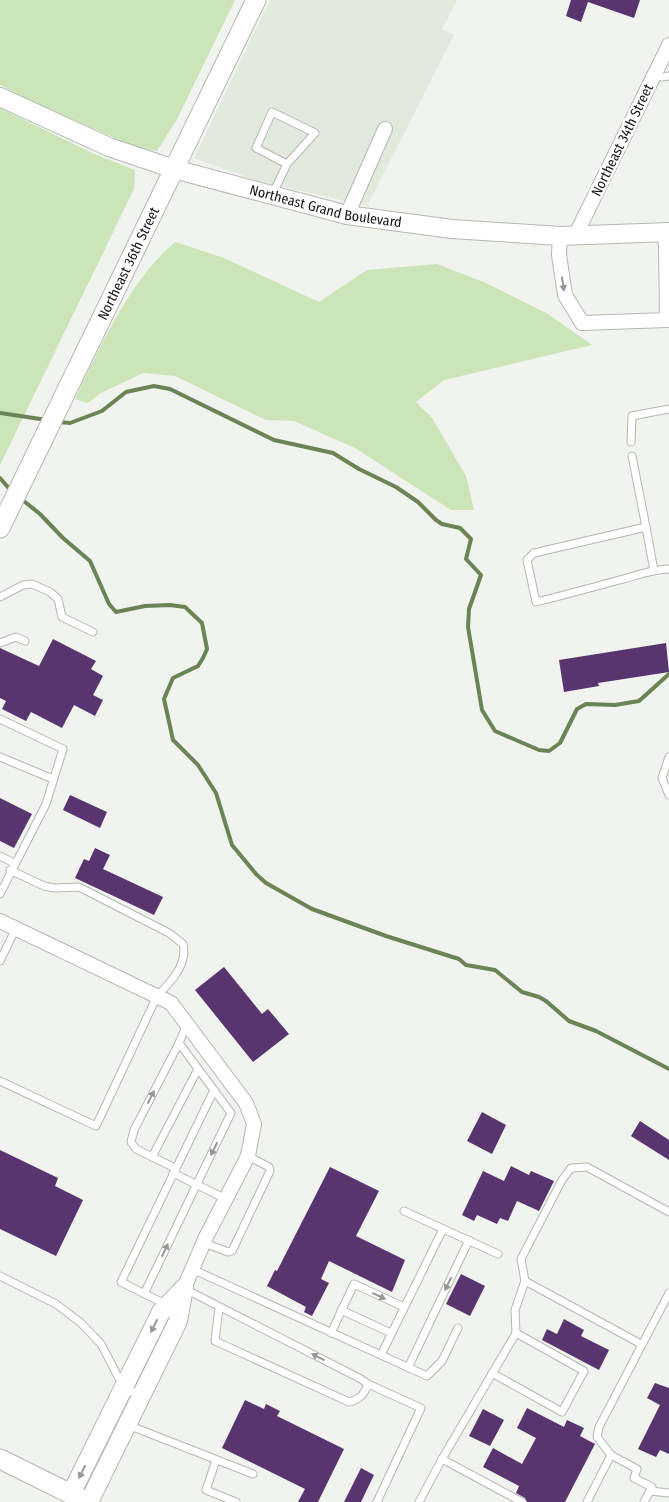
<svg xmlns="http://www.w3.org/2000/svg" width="669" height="1502" viewBox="0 0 669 1502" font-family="'Fira Sans Condensed',sans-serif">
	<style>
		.built { fill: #e2e9dd }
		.green { fill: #cbe4b8 }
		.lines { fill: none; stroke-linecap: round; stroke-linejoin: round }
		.stream { stroke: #6a8455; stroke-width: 4 }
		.building { fill: #58356e }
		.service-casing { stroke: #b4b7b2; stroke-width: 9 }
		.minor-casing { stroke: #b4b7b2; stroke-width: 16 }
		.tertiary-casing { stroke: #b4b7b2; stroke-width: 20 }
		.secondary-casing { stroke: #b4b7b2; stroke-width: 21 }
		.service { stroke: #fff; stroke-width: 7 }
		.minor { stroke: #fff; stroke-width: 14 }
		.tertiary { stroke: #fff; stroke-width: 18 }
		.secondary { stroke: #fff; stroke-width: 19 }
		.oneway { fill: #969796 }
		.labels { text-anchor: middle; stroke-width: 5; stroke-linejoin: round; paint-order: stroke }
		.street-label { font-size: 14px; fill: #161715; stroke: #fff }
	</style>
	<rect width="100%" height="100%" fill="#f0f3ee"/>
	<path class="built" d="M270 0H457L442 29 454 35 367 206 258 181 194 158Z"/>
	<g class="green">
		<path d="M0 0H235L177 119 157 151 138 148 30 101 0 85Z"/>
		<path d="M0 108 92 153 135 170 134 189 0 465Z"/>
		<path d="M175 242 224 258 319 302 367 270 437 264 486 283 548 314 592 345 444 380 416 402 432 418 466 476 474 510H451L355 448 294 421 266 420 175 376 143 373 99 394 88 403 75 399C100 347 130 280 175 242Z"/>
	</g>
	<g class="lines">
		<g class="stream">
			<path d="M0 413 47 420"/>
			<path d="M59 422 70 423 102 411 126 392 154 386 170 389 274 440 333 453 359 469 396 487 418 502 436 520 442 524 460 528 471 539 466 559 481 575 469 609 468 627 482 710 495 731 539 750 549 751 560 743 577 709 586 704 615 705 639 701 669 674"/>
			<path d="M0 478 12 492"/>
			<path d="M20 498 40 514 63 538 90 561 109 604 116 612 145 606 170 605 185 607 202 623 207 649 203 658 198 666 173 678 164 699 173 740 198 765 216 793 232 845 256 874 266 883 312 909 386 936 459 959 466 965 495 970 522 992 539 997 546 1001 569 1021 596 1031 669 1069"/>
		</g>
	</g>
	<g class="building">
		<path d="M571 0H640L634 18 588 2 581 22 566 16Z"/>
		<path d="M53 639 96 661 91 669 103 676 93 695 103 700 95 716 74 705 62 728 31 712 26 721 2 709 6 701 0 698V648L39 666Z"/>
		<path d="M666 643 669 672 598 683 599 686 564 692 559 660Z"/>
		<path d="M70 795 107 812 100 828 63 810Z"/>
		<path d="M0 798 32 814 14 848 0 841Z"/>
		<path d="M95 848 110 855 103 869 163 897 154 915 75 878 84 859 89 861Z"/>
		<path d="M224 967 262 1014 268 1009 289 1034 253 1062 195 990Z"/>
		<path d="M482 1112 506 1125 492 1154 467 1141Z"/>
		<path d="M640 1121 669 1140V1160L631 1136Z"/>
		<path d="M0 1150 58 1178 55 1186 83 1200 56 1256 0 1229Z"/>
		<path d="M511 1166 529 1175 531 1171 554 1181 539 1211 517 1201 508 1221 500 1218 497 1224 477 1215 474 1221 462 1215 483 1171 504 1181Z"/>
		<path d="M330 1167 379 1191 356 1236 405 1260 392 1292 329 1261 321 1279 329 1283 312 1316 304 1312 306 1307 267 1286 275 1270 277 1271Z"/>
		<path d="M461 1274 485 1286 470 1316 446 1304Z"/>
		<path d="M564 1319 584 1330 581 1336 609 1350 599 1370 542 1340 547 1329 557 1334Z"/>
		<path d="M655 1383 669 1388V1454L660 1450 656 1457 638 1449 660 1405 647 1398Z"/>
		<path d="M245 1400 264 1409 266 1404 280 1411 277 1416 344 1449 318 1502H298L305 1489 222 1448Z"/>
		<path d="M527 1408 564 1427 567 1420 584 1428 580 1436 595 1444 565 1502H527L525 1498 516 1493 519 1486 483 1467 493 1448 522 1464 536 1438 517 1428Z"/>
		<path d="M483 1409 504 1420 490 1446 469 1436Z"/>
		<path d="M361 1468 374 1475 361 1502H344Z"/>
	</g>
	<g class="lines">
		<g class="service-casing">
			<g id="service">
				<path d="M655 74 662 77 669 76"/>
				<path d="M272 195 287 164 315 133 272 112 256 148 287 164"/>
				<path d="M631 442 632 416 669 409"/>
				<path d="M632 456 646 527"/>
				<path d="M654 571 646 527 534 553 527 560 536 602C565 595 594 587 623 579 638 575 654 569 669 569"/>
				<path d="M0 597 23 585 32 584 50 592 58 599 62 617 93 632"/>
				<path d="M0 643 16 637 25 641"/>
				<path d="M0 719 63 749 46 804 0 894"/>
				<path d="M0 757 53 779"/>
				<path d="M669 757 662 778 669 795"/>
				<path d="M0 856 14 863"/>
				<path d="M0 961 16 928"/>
				<path d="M0 1081 96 1126 157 996C171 982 188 964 183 944L169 933 79 887 55 888 44 886 10 870"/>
				<path d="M152 1157 198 1069"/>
				<path d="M175 1168 136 1149 131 1142 134 1130 179 1043"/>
				<path d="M173 1173 226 1199"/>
				<path d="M404 1211 498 1254"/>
				<path d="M204 1243 228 1252 232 1251 270 1171 269 1167 248 1156"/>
				<path d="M192 1269 427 1376 442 1361 458 1328"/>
				<path d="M0 1276 56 1304 81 1323 101 1344 124 1388 141 1396"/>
				<path d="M525 1281 641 1344"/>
				<path d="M185 1289 361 1379 368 1384C364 1395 360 1399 349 1402L215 1341 219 1307"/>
				<path d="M144 1294 231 1113 179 1043 187 1024"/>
				<path d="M167 1305 121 1282 214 1090"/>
				<path d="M341 1310 391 1333"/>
				<path d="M331 1333 354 1284 404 1307"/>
				<path d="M516 1333 515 1310 525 1281 521 1259 562 1180 571 1168 587 1167 669 1212"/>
				<path d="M381 1355 443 1229"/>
				<path d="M408 1368 469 1240"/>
				<path d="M368 1384 421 1408 377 1502"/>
				<path d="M128 1425 253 1474"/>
				<path d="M611 1455 597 1437 599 1427 669 1293"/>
				<path d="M442 1459 516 1333 584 1371 562 1412 492 1373"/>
				<path d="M216 1460 206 1490 236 1502"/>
				<path d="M650 1491 669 1493"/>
				<path d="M419 1502 442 1459 522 1502"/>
				<path d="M587 1502 611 1455 637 1469 634 1478 652 1487 644 1502"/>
			</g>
		</g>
		<g class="minor-casing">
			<g id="minor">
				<path d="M347 215 385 129"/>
				<path d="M560 236 559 255 565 295 582 323 667 320 666 246 664 233"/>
				<path d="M575 236 669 45"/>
				<path d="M0 921 171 1003 246 1103 254 1124 248 1156 206 1237 184 1288"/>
			</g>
		</g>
		<g class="tertiary-casing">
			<g id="tertiary">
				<path id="s1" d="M0 97 109 147 174 169 347 215 452 229 560 236 669 232"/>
				<path d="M71 1494 161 1312 184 1288"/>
				<path d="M89 1502 178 1321 184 1288"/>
			</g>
		</g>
		<g class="secondary-casing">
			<g id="secondary">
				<path id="s2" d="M0 528 256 0"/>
				<path d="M0 1459 87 1502"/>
			</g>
		</g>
		<use href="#service" class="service"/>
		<use href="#minor" class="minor"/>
		<use href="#tertiary" class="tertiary"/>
		<use href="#secondary" class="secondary"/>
	</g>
	<defs><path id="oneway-solid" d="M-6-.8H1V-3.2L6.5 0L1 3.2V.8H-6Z" transform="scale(1.25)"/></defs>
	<g class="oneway">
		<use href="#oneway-solid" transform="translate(563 284) rotate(82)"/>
		<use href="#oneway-solid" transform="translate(151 1097) rotate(-63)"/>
		<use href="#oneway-solid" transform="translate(214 1149) rotate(116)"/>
		<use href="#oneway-solid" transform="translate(165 1250) rotate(-65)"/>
		<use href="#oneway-solid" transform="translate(448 1284) rotate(116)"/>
		<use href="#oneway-solid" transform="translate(379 1296) rotate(25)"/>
		<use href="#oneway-solid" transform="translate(154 1326) rotate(116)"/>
		<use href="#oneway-solid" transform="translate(318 1357) rotate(-153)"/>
		<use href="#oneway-solid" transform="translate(82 1472) rotate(116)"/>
	</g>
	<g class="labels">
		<g class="street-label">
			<text transform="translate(622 140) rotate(-64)" y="5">Northeast 34th Street</text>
			<text dy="5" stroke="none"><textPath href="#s1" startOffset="345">Northeast Grand Boulevard</textPath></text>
			<text dy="5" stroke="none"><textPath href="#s2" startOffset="294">Northeast 36th Street</textPath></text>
		</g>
	</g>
</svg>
